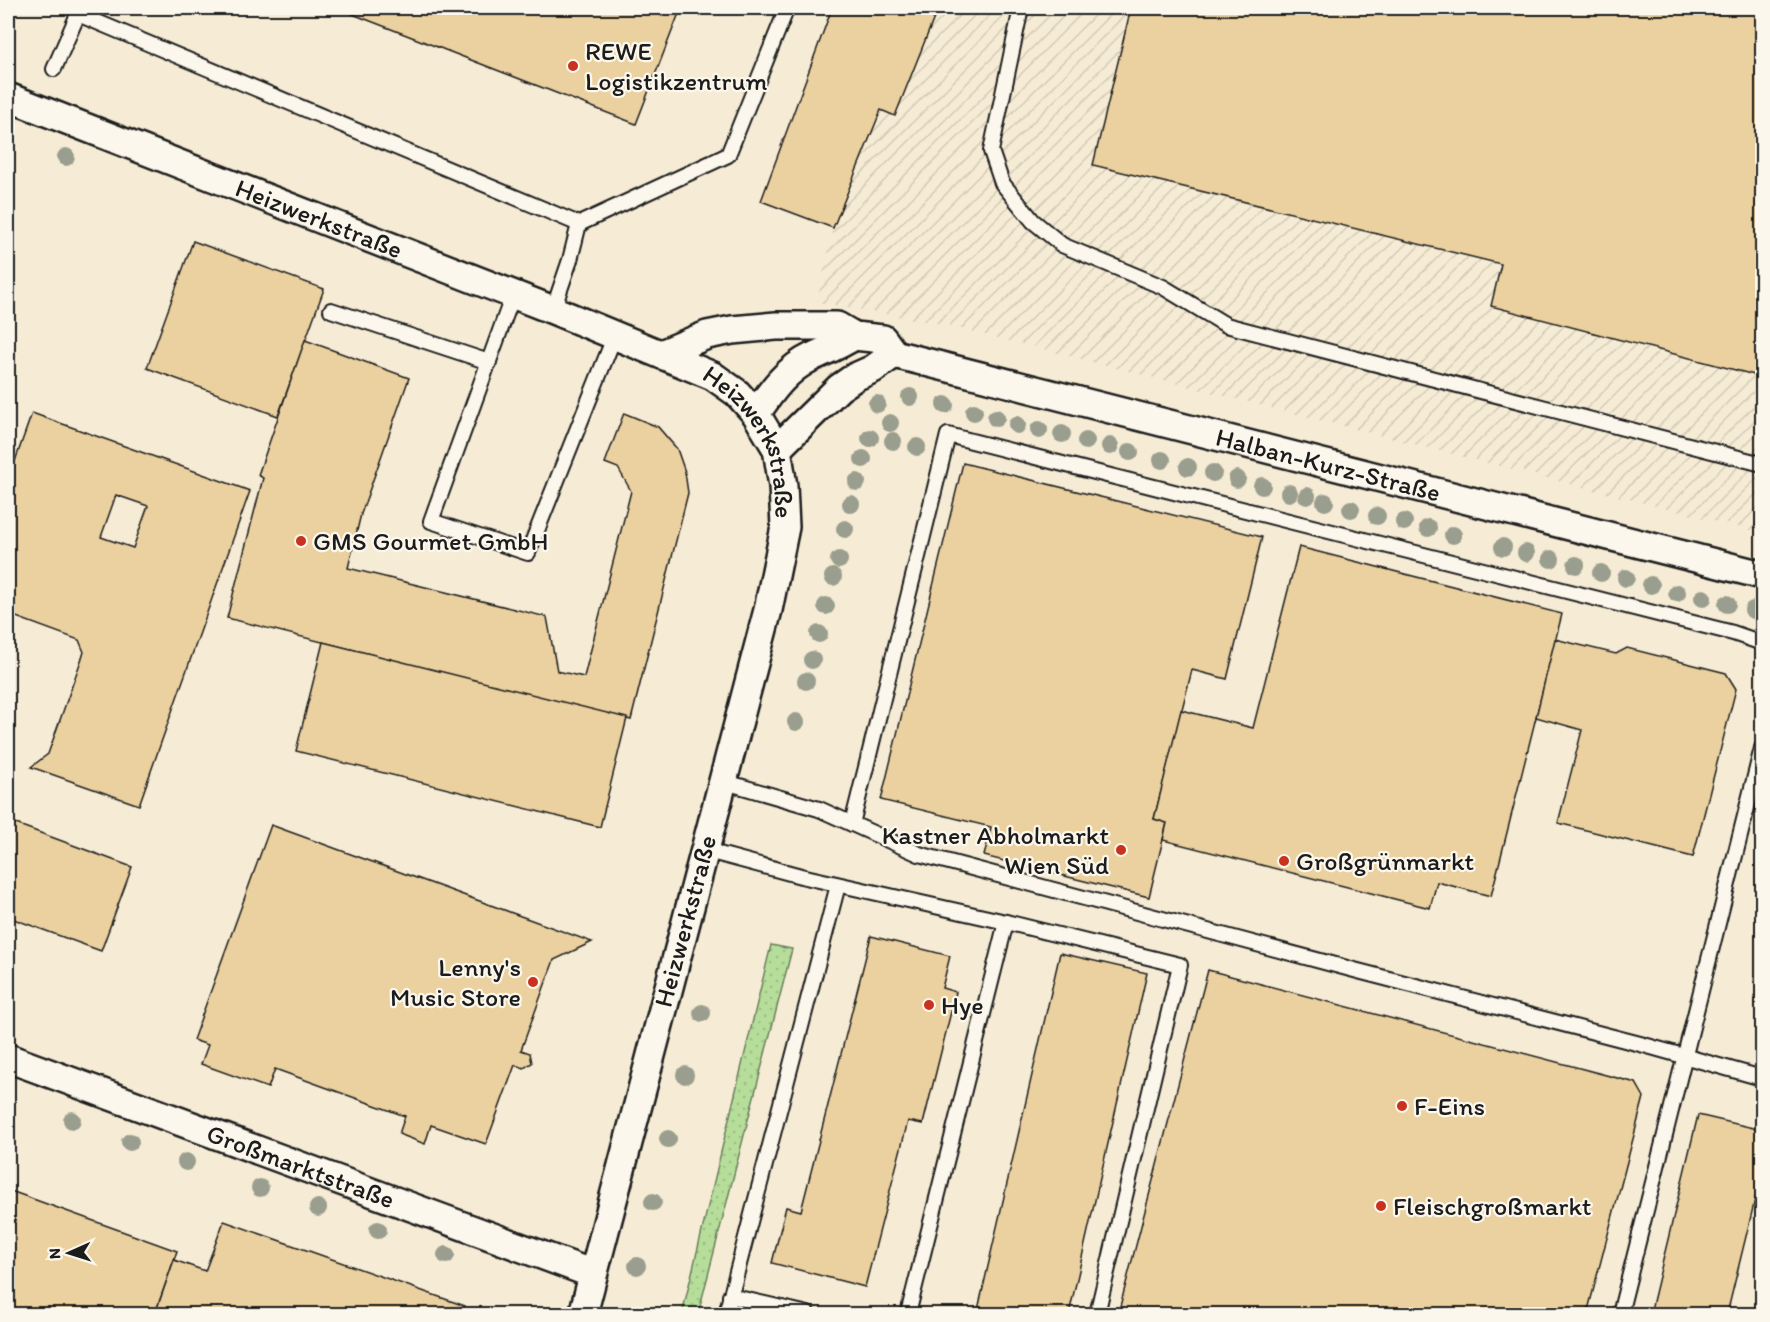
<svg xmlns="http://www.w3.org/2000/svg" width="1770" height="1322" viewBox="0 0 1770 1322" font-family="Itim,sans-serif">
	<style>
		.built { fill: #f6ecd5 }
		.industrial { fill: url(#industrial-furrows) }
		.grass { fill: url(#grass-dots); stroke: #697d5b; stroke-width: 1.5 }
		.building { fill: #ebd1a0; stroke: #1c1c1c; stroke-width: 1.5; fill-rule: evenodd }
		.lines { fill: none; stroke-linecap: round; stroke-linejoin: round }
		.service-casing { stroke: #1c1c1c; stroke-width: 18 }
		.minor-casing { stroke: #1c1c1c; stroke-width: 32 }
		.service { stroke: #fbf7ec; stroke-width: 14 }
		.minor { stroke: #fbf7ec; stroke-width: 27 }
		.tree { fill: #9a9e8e }
		.poi-dot { fill: #c8321e; stroke: #fbf7ec; stroke-width: 2 }
		.labels { text-anchor: middle; stroke-width: 4.5; stroke-linejoin: round; paint-order: stroke }
		.poi-label { font-size: 26px; fill: #1c1c1c; stroke: #fbf7ec; text-anchor: start }
		.street-label { font-size: 26px; fill: #1c1c1c; stroke: #fbf7ec }
	</style>
	<defs>
		<pattern id="industrial-furrows" width="10" height="10" patternUnits="userSpaceOnUse" patternTransform="scale(1.5)"><rect width="10" height="10" fill="#f6ecd5"/><path d="M-1 1l2-2M0 10L10 0M9 11l2-2" fill="none" stroke="#d2cab6"/></pattern>
		<pattern id="grass-dots" width="8" height="8" patternUnits="userSpaceOnUse" patternTransform="scale(1.5)"><rect width="8" height="8" fill="#b6de9a"/><path d="M2 2h.1M6 6h.1" fill="none" stroke="#9cbe84" stroke-width="1.8" stroke-linecap="round"/></pattern>
	</defs>
	<rect width="100%" height="100%" fill="#fbf7ec"/>
	<filter id="ink" filterUnits="userSpaceOnUse"><feTurbulence type="fractalNoise" baseFrequency=".0167" numOctaves="2"/><feDisplacementMap in="SourceGraphic" scale="12" xChannelSelector="R" yChannelSelector="G"/><feConvolveMatrix kernelMatrix="1 2 1 2 8 2 1 2 1" color-interpolation-filters="sRGB"/></filter>
	<g filter="url(#ink)">
		<rect class="built" x="8" y="8" width="1754" height="1306"/>
		<path class="industrial" d="M938 8H1762V533L947 325 817 302 833 228 881 110 895 116Z"/>
		<path class="grass" d="M771 945 792 949 698 1314H682Z"/>
		<g class="building">
			<path d="M337 8H681L636 124Z"/>
			<path d="M832 8H938L895 116 881 110 833 228 761 201Z"/>
			<path d="M1131 8H1762V377L1491 306 1501 264 1093 165Z"/>
			<path d="M193 241 324 289 278 416 147 368Z"/>
			<path d="M305 340 409 378 361 514 348 568 547 617 557 671 584 677 631 491 618 468 605 463 624 413 658 427 677 449 685 472 688 493 631 720 227 618 263 478 258 475Z"/>
			<path d="M32 413 250 491 139 805 31 767 48 754 84 652 79 640 8 614V481ZM116 495 148 506 133 548 101 537Z"/>
			<path d="M963 463 1262 537 1227 679 1192 670 1154 819 1167 823 1149 897 984 856 991 827 881 800Z"/>
			<path d="M1299 547 1562 614 1491 896 1437 882 1430 908 1163 840 1167 823 1154 819 1181 710 1253 728Z"/>
			<path d="M1555 639 1616 654 1627 648 1726 673 1736 689 1693 857 1558 823 1582 730 1536 717Z"/>
			<path d="M323 642 627 718 600 827 296 751Z"/>
			<path d="M8 821 132 867 101 951 8 917Z"/>
			<path d="M271 825 592 942 554 960 521 1050 530 1053 532 1063 524 1068 515 1065 486 1144 431 1125 425 1144 399 1134 405 1116 275 1069 268 1088 201 1064 208 1045 193 1040Z"/>
			<path d="M871 936 950 956 942 988 956 992 923 1124 908 1121 865 1287 772 1263 786 1207 801 1211Z"/>
			<path d="M1060 953 1147 973 1069 1314H977Z"/>
			<path d="M1208 970 1636 1083 1644 1097 1587 1314H1118Z"/>
			<path d="M1698 1115 1762 1130V1171L1727 1314H1650Z"/>
			<path d="M8 1190 177 1251 155 1314H8Z"/>
			<path d="M224 1221 465 1306 462 1314H155L174 1260 205 1271Z"/>
		</g>
		<g class="lines">
			<g class="service-casing">
				<g id="service">
					<path d="M1021 8 991 151 1002 183 1033 221 1062 245 1163 287 1226 325 1762 464"/>
					<path d="M54 69 78 14 579 224 728 155 787 8"/>
					<path d="M513 295 431 521 528 553 615 335"/>
					<path d="M331 310 489 362"/>
					<path d="M553 310 570 260 579 224"/>
					<path d="M722 781 819 809 919 854 1358 971 1644 1045 1762 1078"/>
					<path d="M852 824 948 435 1733 633 1762 643"/>
					<path d="M704 850 801 876 1006 922 1180 965 1097 1314"/>
					<path d="M730 1296 808 1314"/>
					<path d="M726 1314 838 885"/>
					<path d="M908 1314 1006 922"/>
					<path d="M1620 1314 1762 748"/>
				</g>
			</g>
			<g class="minor-casing">
				<g id="minor">
					<path id="s1" d="M8 97 553 310 713 376 737 393 756 414 777 449 783 486 785 527 768 610 583 1314"/>
					<path id="s2" d="M661 354 707 335 732 330 776 326H837L854 336 883 339 894 354 1762 575"/>
					<path d="M756 414C771 391 787 369 812 357 827 350 840 345 854 336"/>
					<path d="M777 449 839 388 855 377 873 369 894 354"/>
					<path id="s3" d="M8 1058 593 1274"/>
				</g>
			</g>
			<use href="#service" class="service"/>
			<use href="#minor" class="minor"/>
		</g>
		<g class="tree">
			<circle cx="66" cy="157" r="9"/>
			<circle cx="910" cy="397" r="9"/>
			<circle cx="877" cy="404" r="9"/>
			<circle cx="945" cy="405" r="9"/>
			<circle cx="974" cy="412" r="9"/>
			<circle cx="996" cy="418" r="9"/>
			<circle cx="890" cy="423" r="9"/>
			<circle cx="1017" cy="425" r="9"/>
			<circle cx="1039" cy="430" r="9"/>
			<circle cx="1062" cy="434" r="9"/>
			<circle cx="870" cy="438" r="9"/>
			<circle cx="893" cy="441" r="9"/>
			<circle cx="1086" cy="441" r="9"/>
			<circle cx="1110" cy="446" r="9"/>
			<circle cx="917" cy="447" r="9"/>
			<circle cx="1130" cy="452" r="9"/>
			<circle cx="863" cy="459" r="9"/>
			<circle cx="1162" cy="460" r="9"/>
			<circle cx="1188" cy="467" r="9"/>
			<circle cx="1213" cy="473" r="9"/>
			<circle cx="1237" cy="479" r="9"/>
			<circle cx="857" cy="482" r="9"/>
			<circle cx="1262" cy="486" r="9"/>
			<circle cx="1289" cy="493" r="9"/>
			<circle cx="1307" cy="496" r="9"/>
			<circle cx="1325" cy="502" r="9"/>
			<circle cx="851" cy="504" r="9"/>
			<circle cx="1351" cy="509" r="9"/>
			<circle cx="1377" cy="516" r="9"/>
			<circle cx="1404" cy="522" r="9"/>
			<circle cx="1428" cy="528" r="9"/>
			<circle cx="845" cy="529" r="9"/>
			<circle cx="1453" cy="535" r="9"/>
			<circle cx="1503" cy="547" r="9"/>
			<circle cx="1526" cy="553" r="9"/>
			<circle cx="1551" cy="559" r="9"/>
			<circle cx="839" cy="560" r="9"/>
			<circle cx="1576" cy="565" r="9"/>
			<circle cx="1601" cy="573" r="9"/>
			<circle cx="833" cy="577" r="9"/>
			<circle cx="1626" cy="578" r="9"/>
			<circle cx="1651" cy="585" r="9"/>
			<circle cx="1677" cy="593" r="9"/>
			<circle cx="1703" cy="598" r="9"/>
			<circle cx="1727" cy="604" r="9"/>
			<circle cx="826" cy="606" r="9"/>
			<circle cx="1753" cy="610" r="9"/>
			<circle cx="819" cy="634" r="9"/>
			<circle cx="812" cy="660" r="9"/>
			<circle cx="806" cy="681" r="9"/>
			<circle cx="796" cy="722" r="9"/>
			<circle cx="702" cy="1013" r="9"/>
			<circle cx="685" cy="1075" r="9"/>
			<circle cx="72" cy="1120" r="9"/>
			<circle cx="668" cy="1139" r="9"/>
			<circle cx="130" cy="1142" r="9"/>
			<circle cx="186" cy="1162" r="9"/>
			<circle cx="260" cy="1188" r="9"/>
			<circle cx="653" cy="1202" r="9"/>
			<circle cx="318" cy="1208" r="9"/>
			<circle cx="378" cy="1230" r="9"/>
			<circle cx="446" cy="1255" r="9"/>
			<circle cx="637" cy="1266" r="9"/>
		</g>
	</g>
	<g class="poi-dot">
		<circle cx="573" cy="66" r="6"/>
		<circle cx="301" cy="541" r="6"/>
		<circle cx="1121" cy="850" r="6"/>
		<circle cx="1284" cy="861" r="6"/>
		<circle cx="533" cy="982" r="6"/>
		<circle cx="929" cy="1005" r="6"/>
		<circle cx="1402" cy="1106" r="6"/>
		<circle cx="1381" cy="1206" r="6"/>
	</g>
	<g class="labels">
		<g class="poi-label">
			<text x="585" y="60">REWE<tspan x="585" dy="30">Logistikzentrum</tspan></text>
			<text x="313" y="550">GMS Gourmet GmbH</text>
			<text x="1109" y="844" text-anchor="end">Kastner Abholmarkt<tspan x="1109" dy="30">Wien Süd</tspan></text>
			<text x="1296" y="870">Großgrünmarkt</text>
			<text x="521" y="976" text-anchor="end">Lenny's<tspan x="521" dy="30">Music Store</tspan></text>
			<text x="941" y="1014">Hye</text>
			<text x="1414" y="1115">F-Eins</text>
			<text x="1393" y="1215">Fleischgroßmarkt</text>
		</g>
		<g class="street-label">
			<text dy="9" stroke="none"><textPath href="#s1" startOffset="334">Heizwerkstraße</textPath></text>
			<text dy="9" stroke="none"><textPath href="#s1" startOffset="838">Heizwerkstraße</textPath></text>
			<text dy="9" stroke="none"><textPath href="#s2" startOffset="696">Halban-Kurz-Straße</textPath></text>
			<text transform="translate(685 921) rotate(-75)" y="9">Heizwerkstraße</text>
			<text dy="9" stroke="none"><textPath href="#s3" startOffset="312">Großmarktstraße</textPath></text>
		</g>
	</g>
	<rect width="1770" height="1322" fill="none" stroke="#fbf7ec" stroke-width="30"/>
	<rect x="15" y="15" width="1740" height="1292" fill="none" stroke="#1c1c1c" stroke-width="2" filter="url(#ink)"/>
	<g transform="translate(69 1253) rotate(267)" stroke="#fbf7ec" stroke-width="4.5" paint-order="stroke">
	<path d="M0-4.5L10 22L0 15L-10 22Z" fill="#1c1c1c"/>
	<text y="-9" font-size="16" font-weight="bold" text-anchor="middle" fill="#1c1c1c">N</text>
	</g>
</svg>
